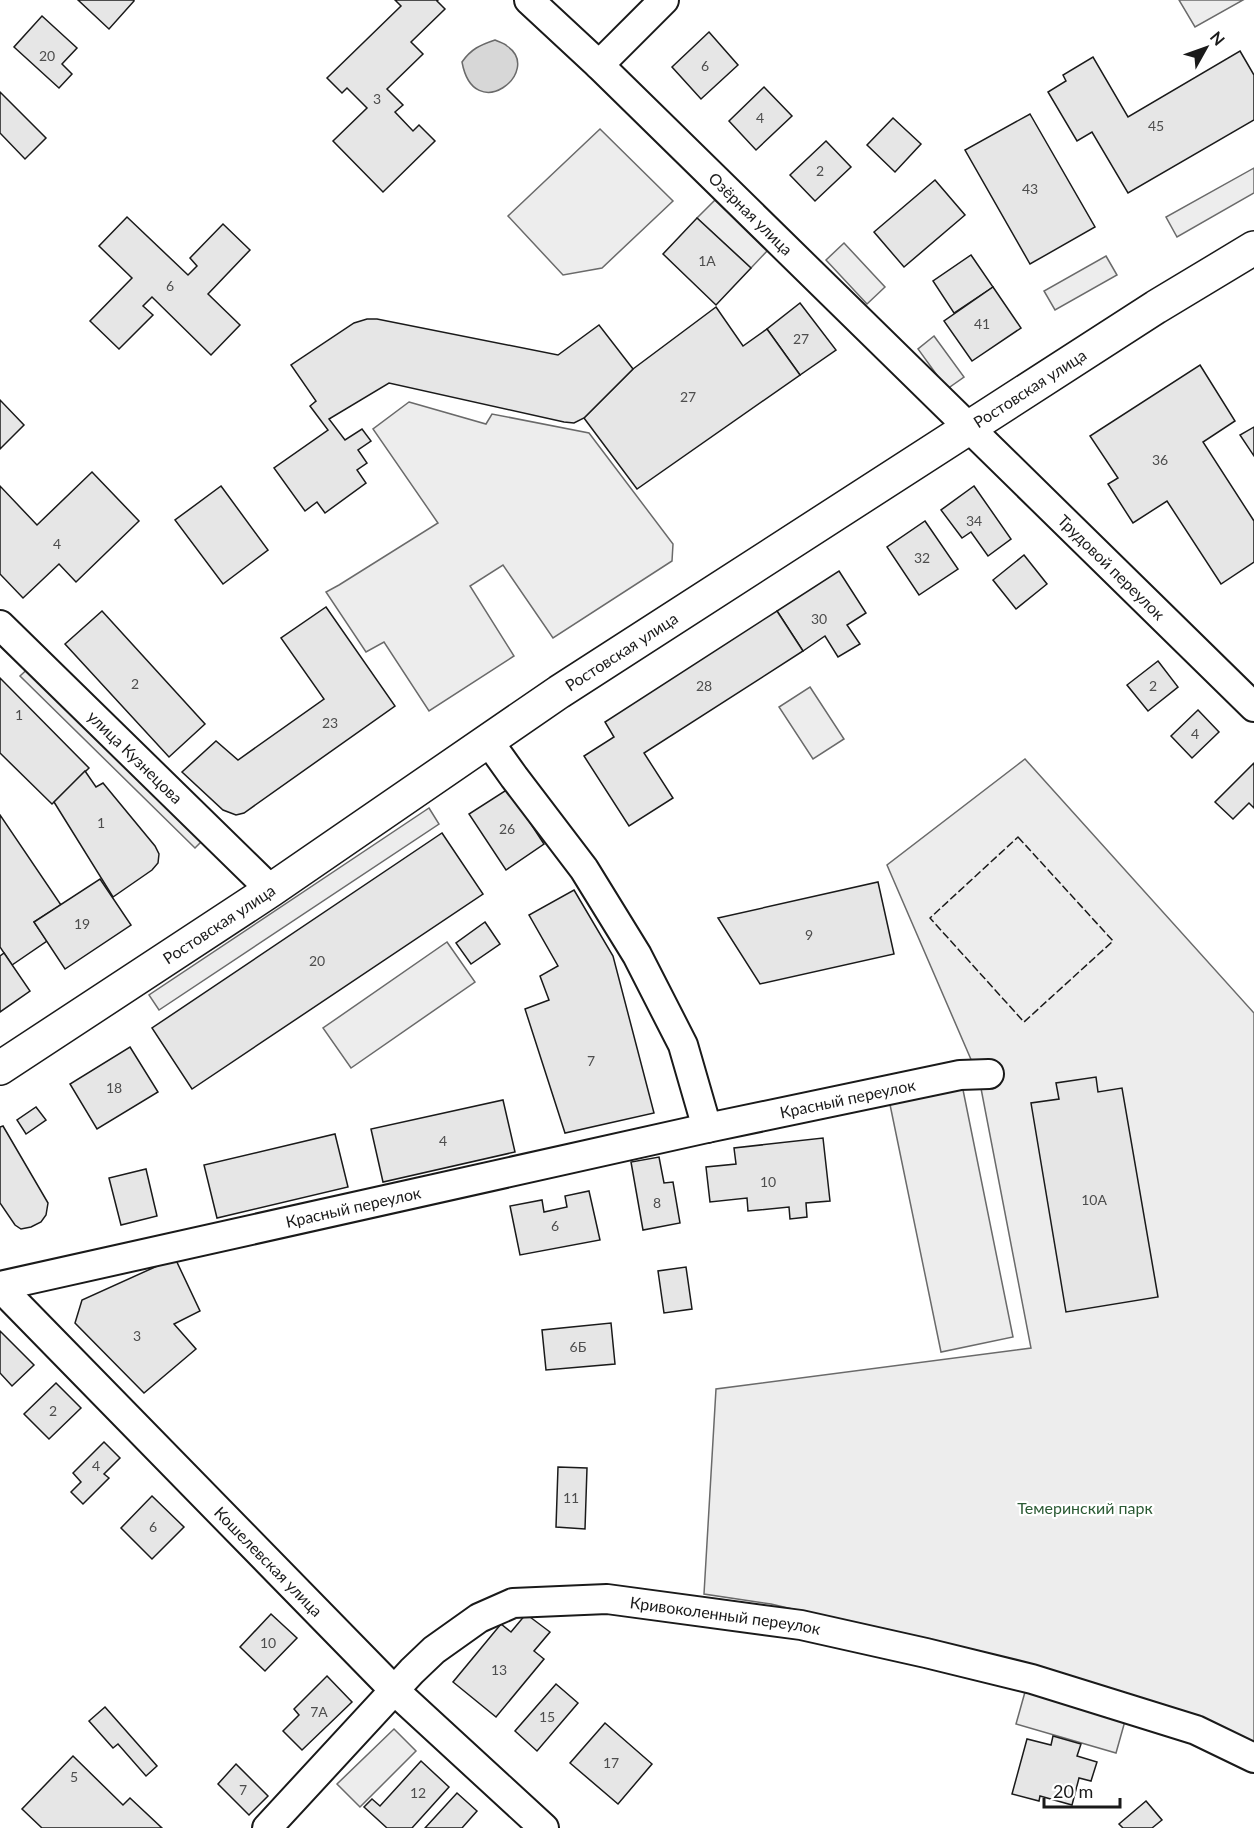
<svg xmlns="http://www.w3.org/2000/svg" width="1254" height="1828" viewBox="0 0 1254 1828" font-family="Lato,sans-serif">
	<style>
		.built { fill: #ededed; stroke: #6a6a6a; stroke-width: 1.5 }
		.water { fill: #d7d7d7; stroke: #6a6a6a; stroke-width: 1.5 }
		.building { fill: #e6e6e6; stroke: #1a1a1a; stroke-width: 1.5 }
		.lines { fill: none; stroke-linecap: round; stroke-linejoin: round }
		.minor-casing { stroke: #1a1a1a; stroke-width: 32 }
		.major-casing { stroke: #1a1a1a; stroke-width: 36 }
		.minor { stroke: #fff; stroke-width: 28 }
		.major { stroke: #fff; stroke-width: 33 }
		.fence { stroke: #1a1a1a; stroke-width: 1.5; stroke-dasharray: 8 3; stroke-linecap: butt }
		.labels { text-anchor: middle; stroke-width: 4.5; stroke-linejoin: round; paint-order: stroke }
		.number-label { font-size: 14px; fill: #4d4d4d }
		.street-label { font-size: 16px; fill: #1a1a1a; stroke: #fff }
		.park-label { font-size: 16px; fill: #2b5a34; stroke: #fff }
	</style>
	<rect width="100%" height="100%" fill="#fff"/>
	<g class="built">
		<path d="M1179 0H1243L1195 27Z"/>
		<path d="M600 129 673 201 602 268 563 275 508 216Z"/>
		<path d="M1254 168V193L1177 237 1166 217Z"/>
		<path d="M715 200 768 250 751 268 697 218Z"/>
		<path d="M844 243 885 287 867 304 826 260Z"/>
		<path d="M1106 256 1117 275 1055 310 1044 291Z"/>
		<path d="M934 336 964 377 947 389 918 349Z"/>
		<path d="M409 402 486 424 492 414 589 433 673 544 672 561 553 638 503 565 470 586 514 656 429 711 384 642 366 652 326 592 339 585 438 523 373 429Z"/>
		<path d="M33 664 208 835 195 848 20 676Z"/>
		<path d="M810 687 844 739 813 759 779 707Z"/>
		<path d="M1025 759 1254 1013V1744L916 1638 771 1604 704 1594 716 1389 1031 1348 979 1078 887 865Z"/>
		<path d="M429 808 439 824 159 1010 149 995Z"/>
		<path d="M447 942 475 982 351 1068 323 1028Z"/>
		<path d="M960 1075 1013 1337 941 1352 887 1090Z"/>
		<path d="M1025 1692 1125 1721 1116 1753 1016 1724Z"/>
		<path d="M394 1729 416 1751 360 1807 337 1784Z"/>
	</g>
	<path class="water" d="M495 40C499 42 504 43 507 46 544 71 474 127 462 62 471 49 480 45 495 40Z"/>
	<g class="building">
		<path d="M78 0H134V1L109 29Z"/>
		<path d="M395 0H438L437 1 445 9 411 42 423 54 387 89 403 105 395 112 413 131 419 125 435 141 383 192 333 141 367 108 347 88 342 93 327 78 401 6Z"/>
		<path d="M42 16 77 48 62 64 72 74 59 88 14 47Z"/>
		<path d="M709 32 738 65 701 99 672 67Z"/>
		<path d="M1240 51 1254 75V120L1128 193 1092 132 1077 141 1048 92 1066 81 1063 75 1093 57 1128 117Z"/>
		<path d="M764 87 792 116 756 150 729 121Z"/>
		<path d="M0 92 46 138 25 159 0 133Z"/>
		<path d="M1030 114 1095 227 1030 264 965 150Z"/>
		<path d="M893 118 921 144 895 172 867 145Z"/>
		<path d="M826 141 851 167 815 201 790 175Z"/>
		<path d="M935 180 965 215 904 267 874 232Z"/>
		<path d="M127 217 188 275 197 266 190 258 223 224 250 250 208 294 240 325 211 355 152 297 143 306 153 315 119 349 90 321 132 278 99 246Z"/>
		<path d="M697 218 751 268 716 305 663 254Z"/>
		<path d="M971 255 993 287 954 313 933 281Z"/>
		<path d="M993 287 1021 328 972 361 944 321Z"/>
		<path d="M800 303 836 350 800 375 767 329Z"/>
		<path d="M716 307 743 346 767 329 800 375 637 489 584 418 633 369Z"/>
		<path d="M367 319H377L558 355 599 325 633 369 584 418 574 423 564 422 389 383 329 419 345 440 362 429 371 441 358 450 367 463 357 470 366 483 325 513 317 502 305 511 274 468 328 430 310 406 316 401 291 365 354 323Z"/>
		<path d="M1200 365 1235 421 1203 442 1254 521V562L1221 584 1167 501 1133 523 1108 484 1118 478 1090 436Z"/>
		<path d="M0 400 24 425 0 449Z"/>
		<path d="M1254 427V456L1240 435Z"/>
		<path d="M92 472 139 521 76 582 59 564 23 598 0 574V486L37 525Z"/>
		<path d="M221 486 268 550 223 584 175 520Z"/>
		<path d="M974 486 1011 539 988 556 971 532 962 538 941 510Z"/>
		<path d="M925 521 958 569 919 595 887 547Z"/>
		<path d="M1024 555 1047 584 1016 609 993 580Z"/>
		<path d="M839 571 866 613 847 625 860 644 838 657 825 636 803 651 777 611Z"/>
		<path d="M326 607 395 706 244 813 236 815 223 810 182 772 216 741 238 760 324 699 281 638Z"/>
		<path d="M102 611 205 724 169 757 65 644Z"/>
		<path d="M777 611 803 651 644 753 673 798 629 826 584 756 614 737 605 722Z"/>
		<path d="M1158 661 1178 687 1148 711 1127 685Z"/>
		<path d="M0 678 89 768 52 804 0 753Z"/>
		<path d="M1198 710 1219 732 1192 758 1171 736Z"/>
		<path d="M1254 763V808L1249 803 1233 819 1215 802Z"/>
		<path d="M85 771 96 787 103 783 155 846 159 854 158 863 152 870 113 897 54 802Z"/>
		<path d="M508 789 544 844 506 870 469 814Z"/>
		<path d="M0 815 61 905 34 922 47 941 12 965 0 947Z"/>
		<path d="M442 833 483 894 192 1089 152 1028Z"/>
		<path d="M100 879 131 925 65 969 34 922Z"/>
		<path d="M878 882 894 954 760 984 718 918Z"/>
		<path d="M574 890 613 956 654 1113 565 1133 525 1009 549 1000 540 976 558 966 529 915Z"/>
		<path d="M485 922 500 944 471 964 456 943Z"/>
		<path d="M4 953 30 991 0 1012V956Z"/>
		<path d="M130 1047 158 1092 97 1129 70 1084Z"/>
		<path d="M1096 1077 1098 1092 1122 1088 1158 1297 1066 1312 1031 1103 1059 1099 1056 1083Z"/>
		<path d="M503 1100 515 1152 383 1182 371 1129Z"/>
		<path d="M36 1107 46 1120 26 1134 17 1120Z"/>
		<path d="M3 1126 48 1203 46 1215 41 1222 31 1227 21 1229 15 1225 0 1203V1127Z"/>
		<path d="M335 1134 348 1187 217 1218 204 1165Z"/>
		<path d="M823 1138 830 1201 806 1203 807 1217 790 1219 789 1207 748 1211 747 1198 710 1202 706 1167 736 1164 734 1148Z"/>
		<path d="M659 1157 664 1183 673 1182 680 1223 643 1230 631 1162Z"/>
		<path d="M146 1169 157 1216 121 1225 109 1178Z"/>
		<path d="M589 1191 600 1240 520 1255 510 1206 542 1200 544 1212 567 1207 565 1196Z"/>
		<path d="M175 1258 200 1311 174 1324 196 1349 144 1393 75 1323 82 1300Z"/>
		<path d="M686 1267 692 1309 664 1313 658 1271Z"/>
		<path d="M611 1323 615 1364 546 1370 542 1330Z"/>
		<path d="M0 1331 34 1365 12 1386 0 1373Z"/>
		<path d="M56 1383 81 1408 49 1439 24 1414Z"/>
		<path d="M104 1442 120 1458 104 1474 109 1478 83 1504 71 1492 81 1482 73 1473Z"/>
		<path d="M558 1467 587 1468 585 1529 556 1527Z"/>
		<path d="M152 1496 184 1527 152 1559 121 1528Z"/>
		<path d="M271 1614 297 1638 265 1671 240 1647Z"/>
		<path d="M526 1614 550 1632 534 1651 544 1659 496 1717 453 1682 501 1624 511 1632Z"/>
		<path d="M327 1676 352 1702 302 1750 283 1731 299 1715 294 1709Z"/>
		<path d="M556 1684 578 1703 537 1751 515 1731Z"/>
		<path d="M105 1707 157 1766 146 1776 118 1744 113 1748 89 1721Z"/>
		<path d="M605 1723 652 1764 618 1804 570 1763Z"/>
		<path d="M1053 1736 1081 1744 1077 1756 1097 1762 1091 1781 1079 1778 1072 1805 1040 1796 1039 1801 1012 1794 1027 1739 1051 1745Z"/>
		<path d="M73 1756 123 1805 130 1798 162 1828H42L22 1809Z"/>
		<path d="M421 1761 449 1787 412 1828H387L364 1807 372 1799 380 1806Z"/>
		<path d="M236 1764 268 1796 249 1815 218 1784Z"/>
		<path d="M457 1793 477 1811 462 1828H425Z"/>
		<path d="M1146 1801 1162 1820 1152 1828H1123L1119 1824Z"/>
	</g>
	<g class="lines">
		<g class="minor-casing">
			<g id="minor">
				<path id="s1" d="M529 0 599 65 1254 707"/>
				<path d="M599 65 664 0"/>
				<path id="s2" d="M0 625 271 890"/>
				<path d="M489 742 514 777 584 869 637 955 683 1045 707 1128"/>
				<path id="s3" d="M0 1286 707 1128 960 1075 989 1074"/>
				<path id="s4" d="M0 1287 394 1690 544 1828"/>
				<path id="s5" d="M267 1828 412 1671 434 1650 479 1618 513 1603 607 1599 801 1625 926 1653 1032 1679 1196 1730 1254 1758"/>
			</g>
		</g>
		<g class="major-casing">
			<g id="major">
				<path id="s6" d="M0 1068 271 890 559 692 1156 307 1254 248"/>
			</g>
		</g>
		<use href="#minor" class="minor"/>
		<use href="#major" class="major"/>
		<path class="fence" d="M1018 837 1113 941 1024 1022 930 918Z"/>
	</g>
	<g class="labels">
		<g class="number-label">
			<text x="47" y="61">20</text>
			<text x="705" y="71">6</text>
			<text x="377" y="104">3</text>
			<text x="760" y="123">4</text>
			<text x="1156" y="131">45</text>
			<text x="820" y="176">2</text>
			<text x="1030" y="194">43</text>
			<text x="707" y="266">1А</text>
			<text x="170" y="291">6</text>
			<text x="982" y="329">41</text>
			<text x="801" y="344">27</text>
			<text x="688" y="402">27</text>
			<text x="1160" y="465">36</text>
			<text x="974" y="526">34</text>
			<text x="57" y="549">4</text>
			<text x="922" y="563">32</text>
			<text x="819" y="624">30</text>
			<text x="135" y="689">2</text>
			<text x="704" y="691">28</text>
			<text x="1153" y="691">2</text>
			<text x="19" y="720">1</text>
			<text x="330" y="728">23</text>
			<text x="1195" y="739">4</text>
			<text x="101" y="828">1</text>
			<text x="507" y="834">26</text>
			<text x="82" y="929">19</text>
			<text x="809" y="940">9</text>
			<text x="317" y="966">20</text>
			<text x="591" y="1066">7</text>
			<text x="114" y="1093">18</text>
			<text x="443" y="1146">4</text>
			<text x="768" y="1187">10</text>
			<text x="1094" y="1205">10А</text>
			<text x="657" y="1208">8</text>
			<text x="555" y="1231">6</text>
			<text x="137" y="1341">3</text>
			<text x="578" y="1352">6Б</text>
			<text x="53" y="1416">2</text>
			<text x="96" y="1471">4</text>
			<text x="571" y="1503">11</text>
			<text x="153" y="1532">6</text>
			<text x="268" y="1648">10</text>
			<text x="499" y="1675">13</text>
			<text x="319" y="1717">7А</text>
			<text x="547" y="1722">15</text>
			<text x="611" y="1768">17</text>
			<text x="74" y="1782">5</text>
			<text x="243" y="1795">7</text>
			<text x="418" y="1798">12</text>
		</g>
		<g class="street-label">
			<text dy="6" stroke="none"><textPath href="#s1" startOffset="308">Озёрная улица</textPath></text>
			<text dy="6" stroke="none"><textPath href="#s6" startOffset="1234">Ростовская улица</textPath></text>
			<text dy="6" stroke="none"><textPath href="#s1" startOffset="813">Трудовой переулок</textPath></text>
			<text dy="6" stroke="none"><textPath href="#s6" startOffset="748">Ростовская улица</textPath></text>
			<text dy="6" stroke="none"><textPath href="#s2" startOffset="189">улица Кузнецова</textPath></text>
			<text dy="6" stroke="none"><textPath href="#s6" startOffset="262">Ростовская улица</textPath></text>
			<text dy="6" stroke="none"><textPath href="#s3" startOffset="868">Красный переулок</textPath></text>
			<text dy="6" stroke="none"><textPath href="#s3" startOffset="362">Красный переулок</textPath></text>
			<text dy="6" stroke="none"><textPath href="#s4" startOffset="384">Кошелевская улица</textPath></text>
			<text dy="6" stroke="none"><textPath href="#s5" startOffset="550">Кривоколенный переулок</textPath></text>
		</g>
		<g class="park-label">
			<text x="1085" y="1514">Темеринский парк</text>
		</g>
	</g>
	<g transform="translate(1206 48) rotate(50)" stroke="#ffffff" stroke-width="4.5" paint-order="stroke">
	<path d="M0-4.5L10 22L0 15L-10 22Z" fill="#1a1a1a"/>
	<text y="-9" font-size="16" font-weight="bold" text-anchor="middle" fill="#1a1a1a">N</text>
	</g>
	<path d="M1044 1798v9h76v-9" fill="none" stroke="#1a1a1a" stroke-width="3"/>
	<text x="1053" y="1798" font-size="18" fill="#1a1a1a" stroke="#ffffff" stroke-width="4.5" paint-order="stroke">20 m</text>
</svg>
